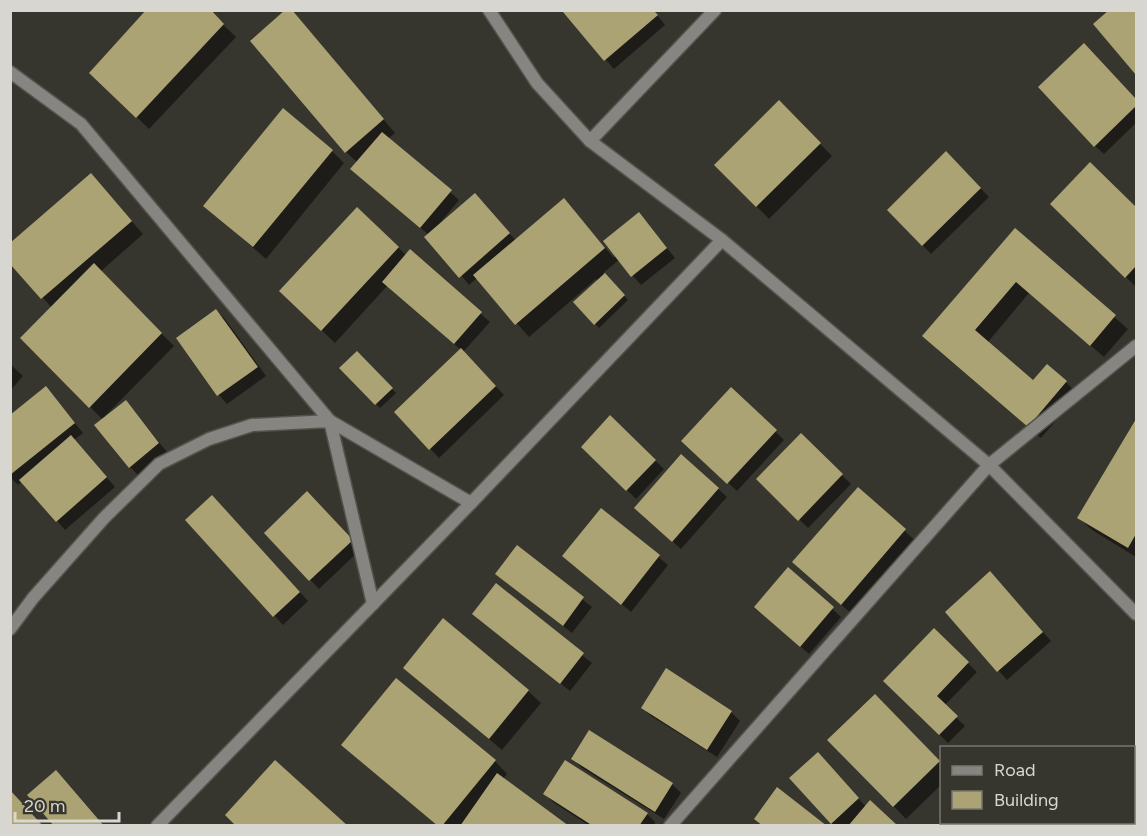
<svg xmlns="http://www.w3.org/2000/svg" width="1147" height="836" viewBox="0 0 1147 836" font-family="Figtree,sans-serif">
	<style>
		.shadow { fill: #0007 }
		.building { fill: #aca375 }
		.lines { fill: none; stroke-linecap: round; stroke-linejoin: round }
		.street-casing { stroke: #54534b; stroke-width: 15 }
		.street { stroke: #868581; stroke-width: 12 }
	</style>
	<rect width="100%" height="100%" fill="#37362e"/>
	<g class="shadow">
		<path d="M208 10 236 37 149 129 91 73Z"/>
		<path d="M653 10 665 25 614 69 565 13Z"/>
		<path d="M1112 10H1136V73L1095 25Z"/>
		<path d="M301 22 395 133 388 139 459 200 440 223 442 224 484 203 516 241 564 200 614 258 647 223 675 258 641 285 619 260 603 273 628 300 599 328 575 302 598 281 596 279 529 337 477 278 469 285 429 235 361 178 358 163 346 152Z"/>
		<path d="M1092 54 1136 101V123L1104 154 1095 146Z"/>
		<path d="M779 102 832 156 769 219 716 165Z"/>
		<path d="M332 151 344 163 266 259 205 206Z"/>
		<path d="M946 153 989 197 931 254 889 210Z"/>
		<path d="M1090 164 1136 210V287L1052 204Z"/>
		<path d="M91 175 143 234 100 272 174 346 105 416 107 417 134 411 167 452 138 475 130 467 103 420 22 338 52 308 10 261Z"/>
		<path d="M358 209 406 255 410 251 490 322 463 352 504 395 439 458 396 413 461 350 388 285 335 343 294 304Z"/>
		<path d="M1015 230 1128 329 1104 357 1029 293 988 342 1034 382H1066L1078 395 1041 438 937 349Z"/>
		<path d="M216 310 225 319 266 376 227 404 219 395 178 339Z"/>
		<path d="M357 353 396 393 380 408 341 368Z"/>
		<path d="M10 364 23 376 10 391Z"/>
		<path d="M46 388 83 433 74 440 115 487 65 530 22 481 18 485 10 477V416Z"/>
		<path d="M731 389 784 440 737 491 692 450Z"/>
		<path d="M610 417 664 469 636 499 583 447Z"/>
		<path d="M1136 422V557L1092 530 1079 518Z"/>
		<path d="M801 435 851 484 808 528 758 479Z"/>
		<path d="M682 456 727 497 681 549 644 517Z"/>
		<path d="M858 489 918 543 854 616 807 575Z"/>
		<path d="M307 493 361 549 319 589 266 533Z"/>
		<path d="M221 506 308 601 283 625 187 520Z"/>
		<path d="M602 510 668 565 631 612 564 556Z"/>
		<path d="M517 547 592 607 572 633 506 582Z"/>
		<path d="M789 569 841 617 809 654 764 615Z"/>
		<path d="M999 582 1051 641 1007 680 947 612Z"/>
		<path d="M496 586 592 663 570 691 483 622Z"/>
		<path d="M935 631 977 672 944 706 965 726 948 743 885 681Z"/>
		<path d="M405 668 528 691 541 703 502 750Z"/>
		<path d="M666 670 731 712 740 721 717 757 651 716 643 707Z"/>
		<path d="M875 696 942 764V784L906 819 830 740Z"/>
		<path d="M573 759 672 784 681 793 664 819 582 768Z"/>
		<path d="M495 761 507 774 503 779 567 826H438Z"/>
		<path d="M826 763 866 807 896 826H834L791 779Z"/>
		<path d="M545 794 647 814 655 822 654 826H590L554 803Z"/>
	</g>
	<g class="building">
		<path d="M146 10H211L224 24 136 118 89 73Z"/>
		<path d="M285 10H292L384 119 345 153 250 41Z"/>
		<path d="M566 10H653L658 15 604 61 563 12Z"/>
		<path d="M1109 10H1136V75L1093 24Z"/>
		<path d="M1084 43 1136 99V106L1094 147 1038 87Z"/>
		<path d="M779 100 821 143 756 207 714 165Z"/>
		<path d="M283 108 333 150 253 247 203 206Z"/>
		<path d="M382 132 452 190 420 228 350 169Z"/>
		<path d="M946 151 981 188 922 246 887 210Z"/>
		<path d="M1090 162 1136 207V266L1125 278 1050 204Z"/>
		<path d="M91 173 132 221 41 299 10 264V243Z"/>
		<path d="M475 193 510 233 459 278 424 237Z"/>
		<path d="M564 198 605 248 515 325 473 275Z"/>
		<path d="M357 207 399 247 321 331 279 291Z"/>
		<path d="M639 212 667 248 631 277 603 241Z"/>
		<path d="M1015 228 1116 315 1090 346 1016 282 975 330 1033 380 1047 364 1067 381 1028 427 922 336Z"/>
		<path d="M410 249 482 312 454 344 382 282Z"/>
		<path d="M94 263 162 333 89 408 20 338Z"/>
		<path d="M605 273 625 295 594 325 573 302Z"/>
		<path d="M216 309 258 367 217 396 176 338Z"/>
		<path d="M461 348 496 386 429 450 394 412Z"/>
		<path d="M357 351 393 388 375 405 339 368Z"/>
		<path d="M46 386 75 423 10 475V415Z"/>
		<path d="M731 387 777 430 727 484 681 441Z"/>
		<path d="M126 400 159 443 129 468 94 425Z"/>
		<path d="M610 415 656 460 626 491 581 447Z"/>
		<path d="M1136 419V534L1128 548 1077 518Z"/>
		<path d="M801 433 843 474 798 521 756 479Z"/>
		<path d="M71 435 107 477 56 522 19 480Z"/>
		<path d="M681 454 719 488 672 542 634 508Z"/>
		<path d="M858 487 906 529 841 605 792 562Z"/>
		<path d="M307 491 353 540 309 581 264 533Z"/>
		<path d="M212 495 300 592 273 617 185 520Z"/>
		<path d="M601 508 660 555 621 605 562 556Z"/>
		<path d="M517 545 584 597 563 626 495 574Z"/>
		<path d="M788 567 834 607 800 647 754 607Z"/>
		<path d="M990 571 1043 632 997 672 945 612Z"/>
		<path d="M496 583 584 653 560 684 472 614Z"/>
		<path d="M443 618 529 690 489 739 403 668Z"/>
		<path d="M934 628 969 662 937 696 958 716 939 735 883 681Z"/>
		<path d="M666 668 732 711 707 750 641 708Z"/>
		<path d="M396 678 496 760 442 826H438L341 745Z"/>
		<path d="M875 694 940 761 893 807 827 740Z"/>
		<path d="M589 730 673 783 655 812 571 759Z"/>
		<path d="M818 752 859 798 831 824 789 778Z"/>
		<path d="M275 760 348 826H236L225 815Z"/>
		<path d="M565 760 648 813 639 826H593L543 794Z"/>
		<path d="M56 770 104 826H54L27 795Z"/>
		<path d="M497 773 569 826H460Z"/>
		<path d="M777 787 827 826H763L754 819Z"/>
		<path d="M10 790 43 826H10Z"/>
		<path d="M870 800 898 826H848Z"/>
	</g>
	<g class="lines">
		<g class="street-casing">
			<g id="street">
				<path d="M489 10 537 83 590 141 722 240 989 465 1136 614"/>
				<path d="M10 72 81 124 330 421 471 503"/>
				<path d="M590 141 715 10"/>
				<path d="M10 629 33 598 104 518 159 464 209 439 252 425 330 421 373 604"/>
				<path d="M157 826 471 503 722 240"/>
				<path d="M670 826 989 465 1136 346"/>
			</g>
		</g>
		<use href="#street" class="street"/>
	</g>
	<rect width="1147" height="836" fill="none" stroke="#d7d6d1" stroke-width="24"/>
	<rect x="940" y="746" width="195" height="78" fill="#37362e" stroke="#77766f" stroke-width="1.5"/>
	<rect x="952" y="766" width="30" height="9" fill="#868581" stroke="#77766f" stroke-width="1.5"/>
	<text x="994" y="776" font-size="18" fill="#d7d6d1">Road</text>
	<rect x="952" y="791" width="30" height="18" fill="#aca375" stroke="#77766f" stroke-width="1.5"/>
	<text x="994" y="806" font-size="18" fill="#d7d6d1">Building</text>
	<path d="M15 812v9h104v-9" fill="none" stroke="#d7d6d1" stroke-width="3"/>
	<text x="24" y="812" font-size="18" fill="#d7d6d1" stroke="#37362e" stroke-width="4.5" paint-order="stroke">20 m</text>
</svg>
